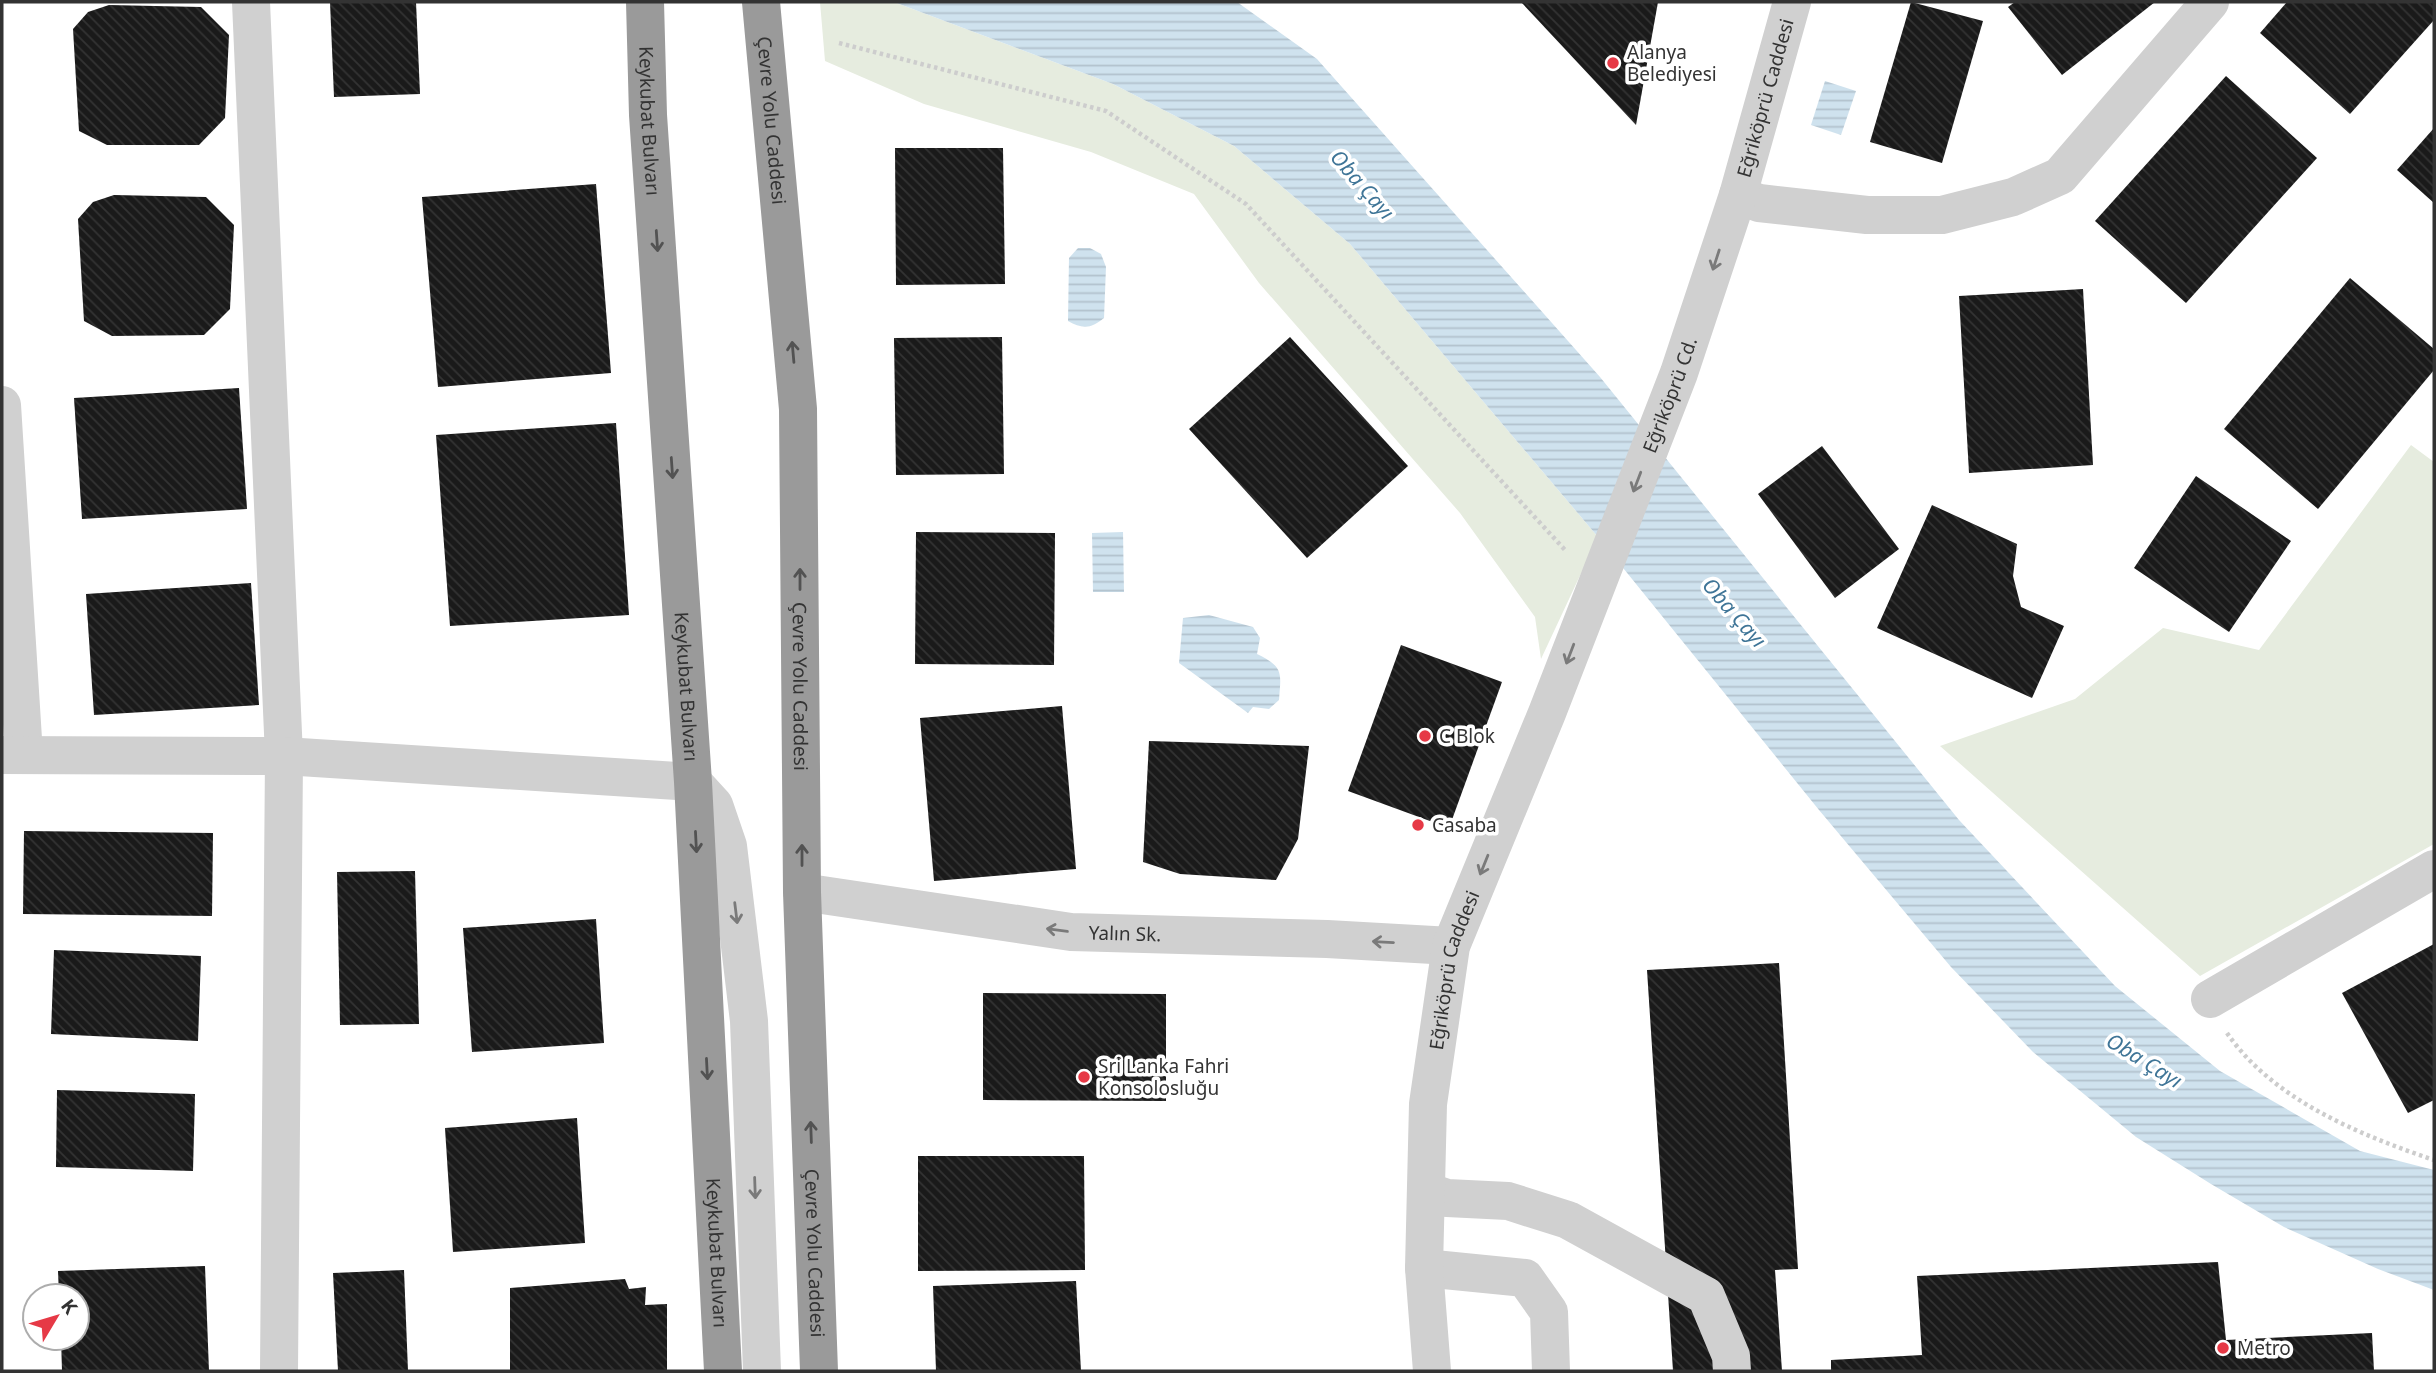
<svg xmlns="http://www.w3.org/2000/svg" width="2436" height="1373" viewBox="0 0 2436 1373" font-family="'Noto Sans',sans-serif">
	<style>
		.green { fill: #e6ecdf }
		.water { fill: url(#water-rules) }
		.building { fill: url(#building-back-hatch) }
		.lines { fill: none; stroke-linecap: round; stroke-linejoin: round }
		.path { stroke: #cdcdcd; stroke-width: 4.5; stroke-dasharray: 3.5 3.5; stroke-linecap: butt }
		.minor { stroke: #d0d0d0; stroke-width: 38 }
		.highway { stroke: #9a9a9a; stroke-width: 38 }
		.oneway { stroke: #525252 }
		.oneway2 { stroke: #7a7a7a }
		.poi-dot { fill: #e63946; stroke: #fff; stroke-width: 2.5 }
		.labels { text-anchor: middle; stroke-width: 7; stroke-linejoin: round; paint-order: stroke }
		.poi-label { font-size: 19px; fill: #333; stroke: #fff; text-anchor: start }
		.street-label { font-size: 19px; fill: #333; stroke: #fff }
		.water-label { font-size: 21px; font-style: italic; fill: #3f7597; stroke: #fff }
	</style>
	<defs>
		<pattern id="water-rules" width="6" height="5" patternUnits="userSpaceOnUse" patternTransform="scale(1.75)"><rect width="6" height="5" fill="#cfe2ee"/><path d="M0 2.5h6" fill="none" stroke="#b2c2cd"/></pattern>
		<pattern id="building-back-hatch" width="6" height="6" patternUnits="userSpaceOnUse" patternTransform="scale(1.75)"><rect width="6" height="6" fill="#1a1a1a"/><path d="M-1 5l2 2M0 0l6 6M5-1l2 2" fill="none" stroke="#333"/></pattern>
	</defs>
	<rect width="100%" height="100%" fill="#fff"/>
	<g class="green">
		<path d="M820 2H894L1113 84 1234 146 1350 244 1598 537 1541 659 1535 617 1460 513 1259 283 1194 194 1091 152 924 104 825 61Z"/>
		<path d="M2411 445 2434 462V844L2200 976 1940 746 2075 699 2163 628 2259 650Z"/>
	</g>
	<g class="water">
		<path d="M894 2H1237L1317 59 1600 377 1959 820 2115 986 2220 1071 2360 1151 2434 1170V1290L2378 1269 2284 1227 2211 1184 2136 1137 2033 1052 1951 967 1819 810 1598 537 1350 244 1234 146 1113 84Z"/>
		<path d="M1825 81 1856 91 1841 135 1811 125Z"/>
		<path d="M1078 248H1090L1101 254 1106 267 1104 318C1091 329 1082 329 1068 321L1069 258Z"/>
		<path d="M1123 532 1124 592H1093L1092 533Z"/>
		<path d="M1209 615 1253 627 1260 638 1257 654C1284 667 1281 673 1279 700L1269 709 1253 707 1248 713 1179 663 1183 618Z"/>
	</g>
	<g class="building">
		<path d="M330 2H416L420 94 334 97Z"/>
		<path d="M1521 2H1658L1636 125Z"/>
		<path d="M1911 2 1983 21 1942 163 1870 142Z"/>
		<path d="M2015 2H2155L2062 75 2008 7Z"/>
		<path d="M2287 2H2434V20L2350 114 2260 33Z"/>
		<path d="M109 5 201 7 229 35 225 118 199 145H107L79 131 73 29 88 12Z"/>
		<path d="M2226 76 2317 158 2186 303 2095 221Z"/>
		<path d="M2434 128V203L2397 170Z"/>
		<path d="M895 148H1003L1005 284 896 285Z"/>
		<path d="M596 184 611 373 438 387 422 197Z"/>
		<path d="M114 195 206 197 234 225 230 309 204 335 112 336 84 321 78 219 93 202Z"/>
		<path d="M2350 278 2434 349V370L2318 509 2224 429Z"/>
		<path d="M2083 289 2093 465 1969 473 1959 296Z"/>
		<path d="M1002 337 1004 474 896 475 894 338Z"/>
		<path d="M1290 337 1408 466 1307 558 1189 429Z"/>
		<path d="M239 388 247 509 82 519 74 398Z"/>
		<path d="M616 423 629 615 450 626 436 435Z"/>
		<path d="M1822 446 1899 549 1835 598 1758 494Z"/>
		<path d="M2196 476 2291 541 2229 632 2134 568Z"/>
		<path d="M1932 505 2017 544 2013 576 2021 607 2064 626 2032 698 1877 628Z"/>
		<path d="M916 532 1055 533 1054 665 915 664Z"/>
		<path d="M251 583 259 705 94 715 86 594Z"/>
		<path d="M1401 645 1502 682 1449 828 1348 791Z"/>
		<path d="M1062 706 1076 869 934 881 920 718Z"/>
		<path d="M1149 741 1309 746 1298 839 1276 880 1180 874 1143 862Z"/>
		<path d="M24 831 213 833 212 916 23 914Z"/>
		<path d="M415 871 419 1024 340 1025 337 872Z"/>
		<path d="M596 919 604 1043 472 1052 463 928Z"/>
		<path d="M2434 944V1100L2408 1113 2342 993Z"/>
		<path d="M54 950 201 956 198 1041 51 1034Z"/>
		<path d="M1779 963 1798 1269 1775 1270 1782 1371H1673L1647 970Z"/>
		<path d="M983 993 1166 994V1101L983 1100Z"/>
		<path d="M57 1090 195 1094 193 1171 56 1167Z"/>
		<path d="M577 1118 585 1243 453 1252 445 1128Z"/>
		<path d="M918 1156H1084L1085 1270 918 1271Z"/>
		<path d="M2218 1262 2226 1340 2372 1333 2374 1371H1831V1360L1922 1355 1917 1276Z"/>
		<path d="M205 1266 209 1371H62L61 1338H77V1296H59L58 1271Z"/>
		<path d="M404 1270 408 1371H338L333 1273Z"/>
		<path d="M625 1279 629 1289 646 1287 645 1305 667 1304V1371H510V1288Z"/>
		<path d="M1076 1281 1081 1371H936L933 1286Z"/>
	</g>
	<g class="lines">
		<g class="path">
			<path d="M839 43 1106 111 1246 204 1566 551"/>
			<path d="M2227 1033C2273 1100 2360 1135 2434 1160"/>
		</g>
		<g class="minor">
			<path d="M251 2 284 756 279 1371"/>
			<path d="M1738 195 1759 203 1867 215H1942L2013 197 2060 176 2210 2"/>
			<path d="M2 405 24 755"/>
			<path d="M2 755 284 756 693 782 714 805 728 846 749 1021 762 1371"/>
			<path id="s1" d="M802 892 1071 932 1327 939 1451 946"/>
			<path d="M2210 999 2434 869"/>
			<path d="M1426 1191 1447 1198 1508 1201 1568 1220 1706 1296 1731 1356 1732 1371"/>
			<path d="M1424 1268 1525 1278 1549 1312 1551 1371"/>
			<path id="s2" d="M1432 1371 1424 1268 1428 1104 1451 946 1547 713 1679 373 1738 195 1792 2"/>
		</g>
		<g class="highway">
			<path id="s3" d="M645 2 648 115 693 782 723 1371"/>
			<path id="s4" d="M761 2 798 409 802 892 819 1371"/>
		</g>
	</g>
	<defs><path id="oneway-shaft" d="M-6 0H5M1.5-3L5.5 0L1.5 3" fill="none" stroke-width="1.6" stroke-linecap="round" stroke-linejoin="round" transform="scale(1.75)"/></defs>
	<g class="oneway">
		<use href="#oneway-shaft" transform="translate(657 241) rotate(86)"/>
		<use href="#oneway-shaft" transform="translate(793 352) rotate(-95)"/>
		<use href="#oneway-shaft" transform="translate(672 468) rotate(86)"/>
		<use href="#oneway-shaft" transform="translate(800 579) rotate(-90)"/>
		<use href="#oneway-shaft" transform="translate(696 842) rotate(87)"/>
		<use href="#oneway-shaft" transform="translate(802 855) rotate(-90)"/>
		<use href="#oneway-shaft" transform="translate(707 1069) rotate(87)"/>
		<use href="#oneway-shaft" transform="translate(811 1132) rotate(-92)"/>
	</g>
	<g class="oneway2">
		<use href="#oneway-shaft" transform="translate(1716 260) rotate(108)"/>
		<use href="#oneway-shaft" transform="translate(1637 482) rotate(111)"/>
		<use href="#oneway-shaft" transform="translate(1570 654) rotate(111)"/>
		<use href="#oneway-shaft" transform="translate(1484 865) rotate(112)"/>
		<use href="#oneway-shaft" transform="translate(736 913) rotate(83)"/>
		<use href="#oneway-shaft" transform="translate(1057 930) rotate(-172)"/>
		<use href="#oneway-shaft" transform="translate(1383 942) rotate(-177)"/>
		<use href="#oneway-shaft" transform="translate(755 1188) rotate(88)"/>
	</g>
	<g class="poi-dot">
		<circle cx="1613" cy="63" r="7"/>
		<circle cx="1425" cy="736" r="7"/>
		<circle cx="1418" cy="825" r="7"/>
		<circle cx="1084" cy="1077" r="7"/>
		<circle cx="2223" cy="1348" r="7"/>
	</g>
	<g class="labels">
		<g class="poi-label">
			<text x="1627" y="59">Alanya<tspan x="1627" dy="22">Belediyesi</tspan></text>
			<text x="1439" y="743">C Blok</text>
			<text x="1432" y="832">Casaba</text>
			<text x="1098" y="1073">Sri Lanka Fahri<tspan x="1098" dy="22">Konsolosluğu</tspan></text>
			<text x="2237" y="1355">Metro</text>
		</g>
		<g class="street-label">
			<text dy="7" stroke="none"><textPath href="#s2" startOffset="1332">Eğriköprü Caddesi</textPath></text>
			<text dy="7" stroke="none"><textPath href="#s4" startOffset="119">Çevre Yolu Caddesi</textPath></text>
			<text dy="7" stroke="none"><textPath href="#s3" startOffset="119">Keykubat Bulvarı</textPath></text>
			<text dy="7" stroke="none"><textPath href="#s2" startOffset="1020">Eğriköprü Cd.</textPath></text>
			<text dy="7" stroke="none"><textPath href="#s3" startOffset="686">Keykubat Bulvarı</textPath></text>
			<text dy="7" stroke="none"><textPath href="#s4" startOffset="686">Çevre Yolu Caddesi</textPath></text>
			<text dy="7" stroke="none"><textPath href="#s1" startOffset="326">Yalın Sk.</textPath></text>
			<text dy="7" stroke="none"><textPath href="#s2" startOffset="404">Eğriköprü Caddesi</textPath></text>
			<text dy="7" stroke="none"><textPath href="#s3" startOffset="1253">Keykubat Bulvarı</textPath></text>
			<text dy="7" stroke="none"><textPath href="#s4" startOffset="1253">Çevre Yolu Caddesi</textPath></text>
		</g>
		<g class="water-label">
			<text transform="translate(1362 185) rotate(49)" y="7">Oba Çayı</text>
			<text transform="translate(1734 613) rotate(49)" y="7">Oba Çayı</text>
			<text transform="translate(2144 1061) rotate(32)" y="7">Oba Çayı</text>
		</g>
	</g>
	<rect width="2436" height="1373" fill="none" stroke="#333333" stroke-width="7"/>
	<g transform="translate(56 1317) rotate(52)"><circle r="33" fill="#ffffff" stroke="#adadad" stroke-width="2"/>
	<path d="M0-5L12 26L0 18L-12 26Z" fill="#e63946"/>
	<text y="-10" font-size="19" font-weight="bold" text-anchor="middle" fill="#333333">K</text>
	</g>
</svg>
